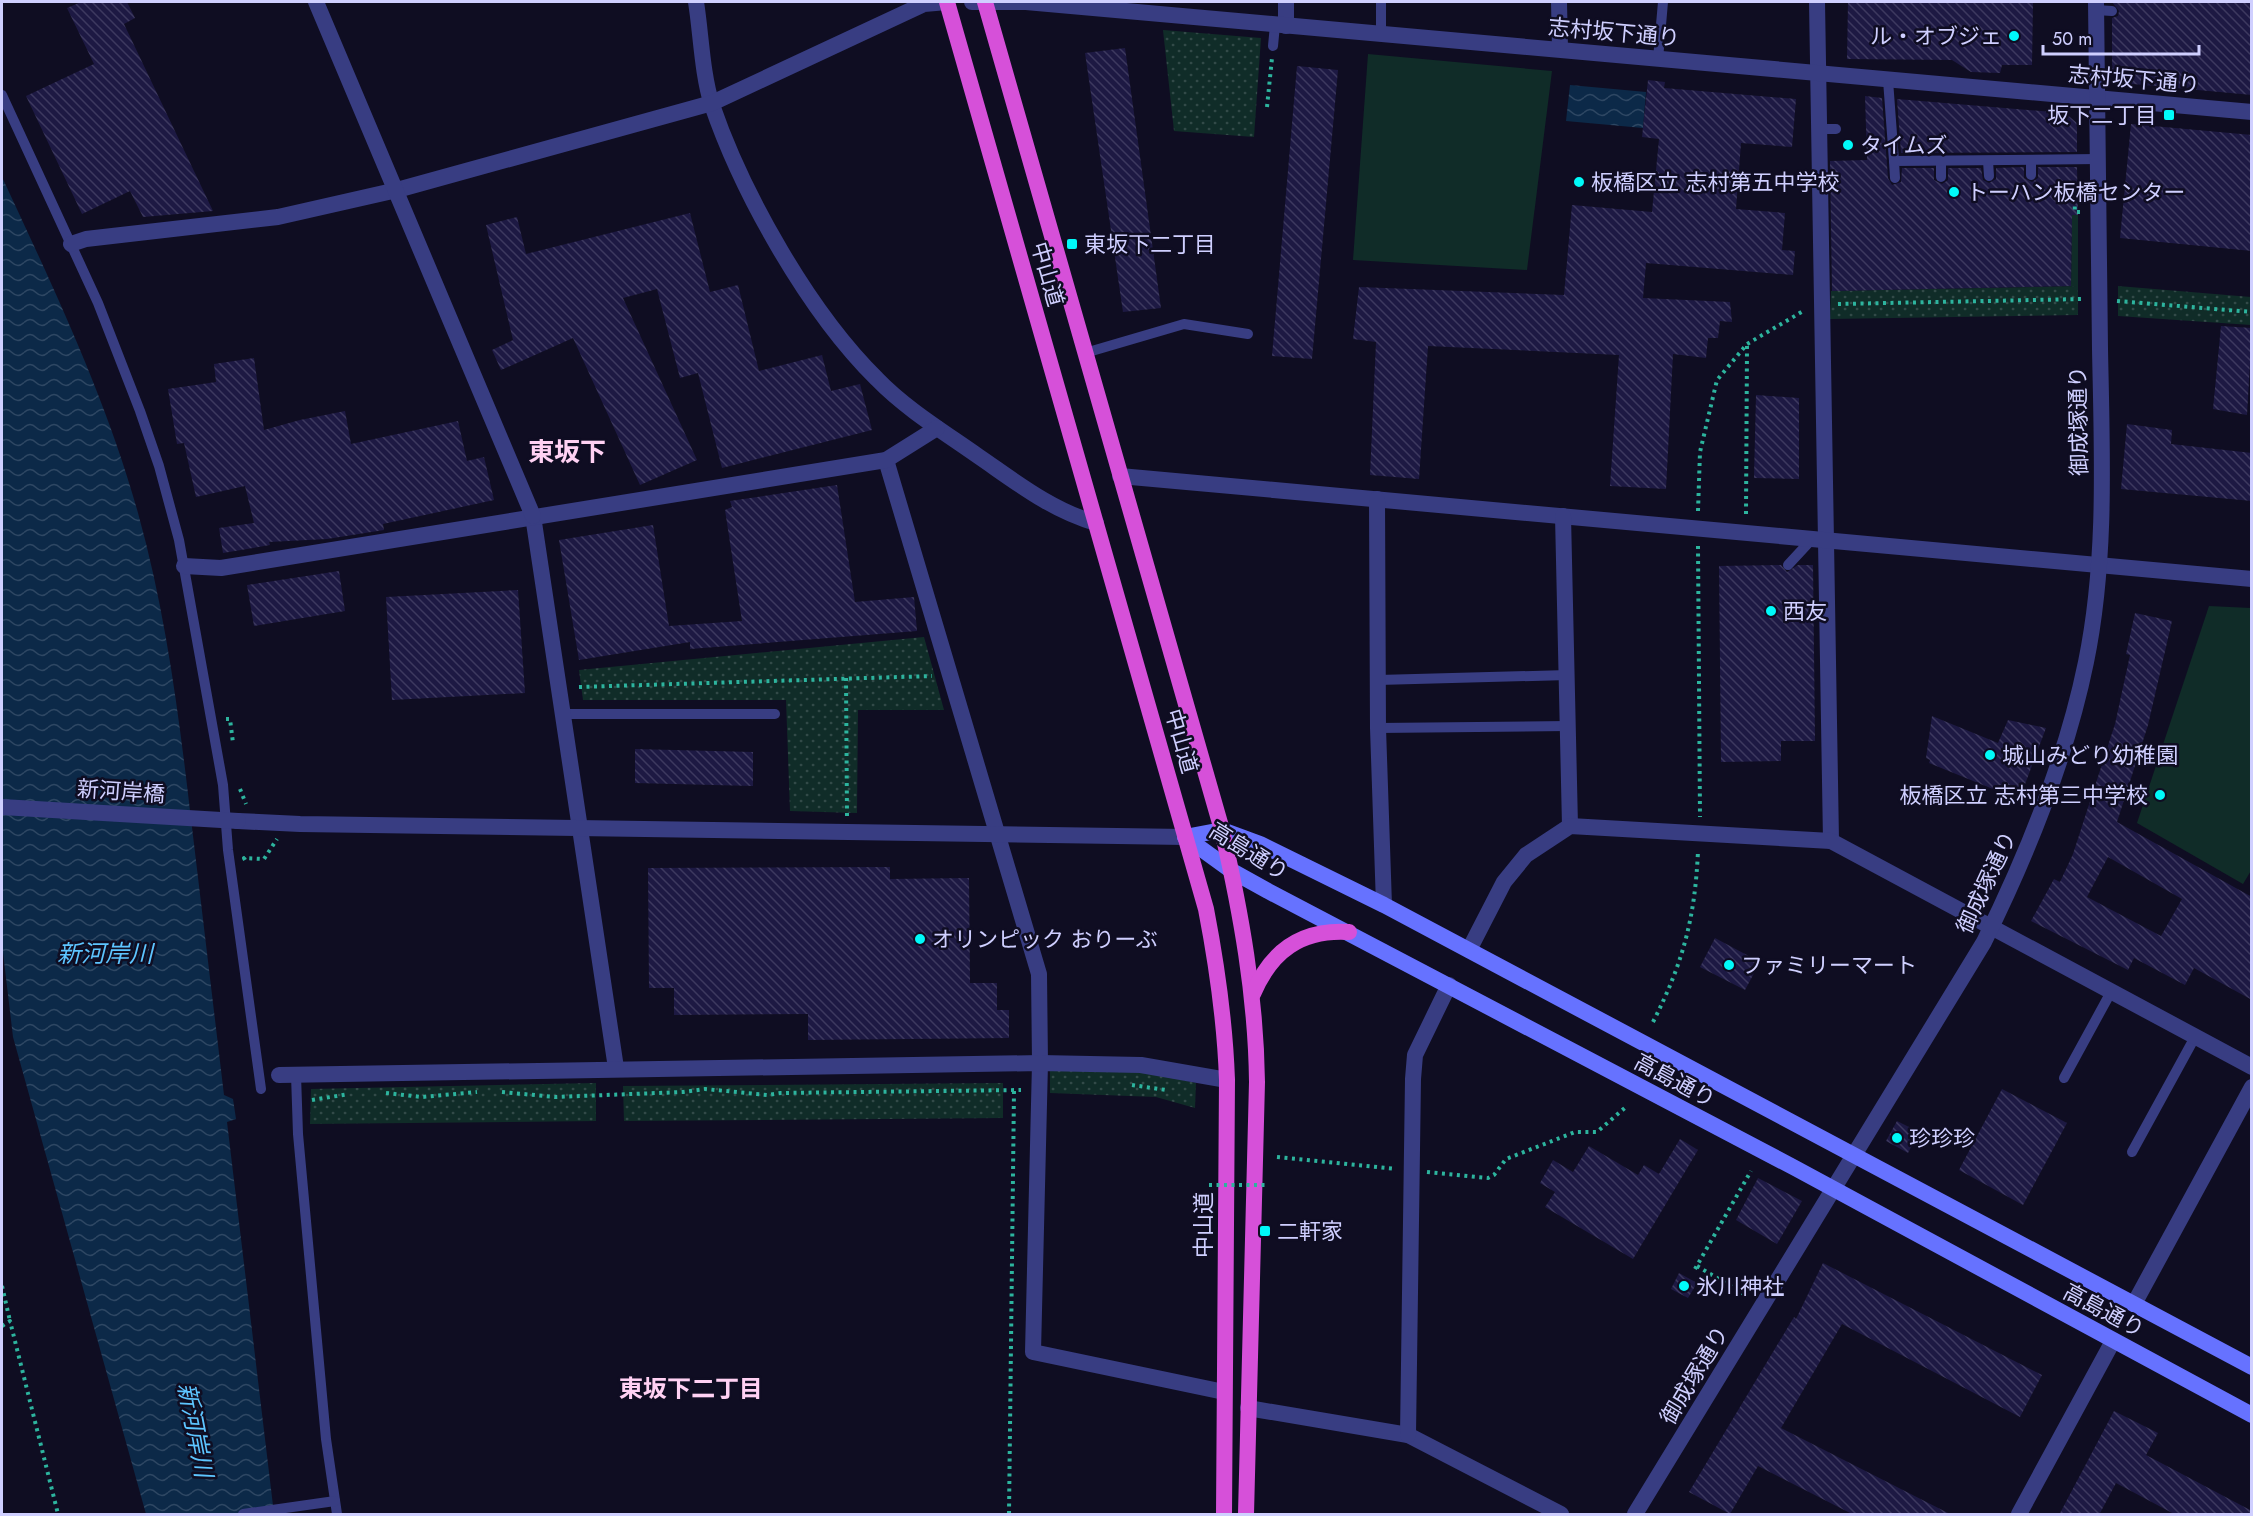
<svg xmlns="http://www.w3.org/2000/svg" width="2253" height="1516" viewBox="0 0 2253 1516" font-family="Jost,'Noto Sans JP',sans-serif">
	<style>
		.green { fill: #102c28 }
		.park { fill: url(#park-dots) }
		.water { fill: url(#water-waves) }
		.building { fill: url(#building-back-hatch); fill-rule: evenodd }
		.lines { fill: none; stroke-linecap: round; stroke-linejoin: round }
		.path { stroke: #2db49e; stroke-width: 4; stroke-dasharray: 3 4.5; stroke-linecap: butt }
		.service { stroke: #383d82; stroke-width: 10 }
		.minor { stroke: #383d82; stroke-width: 16 }
		.tertiary { stroke: #383d82; stroke-width: 16 }
		.secondary { stroke: #6672ff; stroke-width: 16 }
		.trunk { stroke: #d650d9; stroke-width: 16 }
		.path-bridge { stroke: #2db49e; stroke-width: 4; stroke-dasharray: 3 4.5; stroke-linecap: butt }
		.tertiary-bridge { stroke: #383d82; stroke-width: 16 }
		.poi-dot { fill: #00faf9; stroke: #0f0d22; stroke-width: 2 }
		.labels { text-anchor: middle; stroke-width: 5; stroke-linejoin: round; paint-order: stroke }
		.street-label { font-size: 22px; fill: #cfcfff; stroke: #0f0d22 }
		.poi-label { font-size: 22px; fill: #cfcfff; stroke: #0f0d22; text-anchor: start }
		.water-label { font-size: 24px; font-style: italic; fill: #5dc5ff; stroke: #0f0d22 }
		.neighbourhood-label { font-size: 24px; font-weight: bold; fill: #ffd1f3; stroke: #0f0d22 }
		.quarter-label { font-size: 26px; font-weight: bold; fill: #ffd1f3; stroke: #0f0d22 }
	</style>
	<defs>
		<pattern id="park-dots" width="8" height="8" patternUnits="userSpaceOnUse" patternTransform="scale(1.5)"><rect width="8" height="8" fill="#102c28"/><path d="M2 2h.1M6 6h.1" fill="none" stroke="#324a48" stroke-width="1.8" stroke-linecap="round"/></pattern>
		<pattern id="water-waves" width="16" height="10" patternUnits="userSpaceOnUse" patternTransform="scale(1.5)"><rect width="16" height="10" fill="#0c2948"/><path d="M0 5q4-4 8 0t8 0" fill="none" stroke="#2e4763"/></pattern>
		<pattern id="building-back-hatch" width="6" height="6" patternUnits="userSpaceOnUse" patternTransform="scale(1.5)"><rect width="6" height="6" fill="#1d1943"/><path d="M-1 5l2 2M0 0l6 6M5-1l2 2" fill="none" stroke="#3d395f"/></pattern>
	</defs>
	<rect width="100%" height="100%" fill="#0f0d22"/>
	<g class="green">
		<path d="M1368 54 1552 71 1527 270 1353 260Z"/>
		<path d="M2072 215H2078V286H2071Z"/>
		<path d="M2209 606 2251 608 2252 869 2243 884 2137 823Z"/>
	</g>
	<g class="park">
		<path d="M1163 30 1261 38 1254 137 1174 131Z"/>
		<path d="M2078 286V315L1830 319 1831 291Z"/>
		<path d="M2118 286 2251 297V325L2118 316Z"/>
		<path d="M924 637 944 710H858L857 813 790 811 786 700H583L579 670Z"/>
		<path d="M1050 1069 1143 1071 1196 1083 1195 1108 1156 1097 1050 1093Z"/>
		<path d="M596 1083V1121L310 1124 311 1089Z"/>
		<path d="M1003 1083V1118L624 1121 623 1086Z"/>
	</g>
	<g class="water">
		<path d="M1570 85 1646 92 1643 128 1566 121Z"/>
		<path d="M2 177C53 287 105 395 138 513 166 613 179 716 191 819 202 911 213 1003 224 1095L233 1099 236 1119 227 1122 274 1514H146L13 1037 2 944Z"/>
	</g>
	<g class="building">
		<path d="M81 2H127L135 18 124 24 213 211 143 217 130 191 82 214 26 96 94 64 67 8Z"/>
		<path d="M1848 2H2033L2032 65H2002L2000 73 1971 72 1952 60 1847 59Z"/>
		<path d="M2112 2H2252V95L2122 83 2112 71V18L2118 16 2119 11Z"/>
		<path d="M1125 48 1161 308 1123 312 1085 53Z"/>
		<path d="M1297 66 1338 70 1312 359 1272 356Z"/>
		<path d="M1648 80 1665 82 1664 88 1796 99 1792 147 1741 143 1736 209 1785 213 1782 250 1795 251 1793 275 1646 263 1643 298 1730 302 1732 322 1720 321 1718 338H1708L1706 358 1673 354 1666 489 1610 486 1619 355 1428 346 1419 479 1370 475 1376 342 1353 339 1359 287 1564 295 1572 205 1652 212 1659 139 1642 137Z"/>
		<path d="M1865 96 1882 98 1888 178 1892 185 1901 182 1902 168H1934V180L1942 184 1948 180V168H1981L1983 180 1989 183 1996 179V168L2024 167V178L2032 182 2038 178V167H2077L2078 215H2072L2071 286 1832 291 1830 161 1867 160Z"/>
		<path d="M1897 99 2065 113 2077 123V152L1901 153Z"/>
		<path d="M2131 124 2252 135V251L2120 238Z"/>
		<path d="M690 213 710 292 738 285 759 371 822 355 831 391 860 384 872 430 722 468 698 373 680 378 657 289 623 298 697 460 640 485 573 338 501 370 492 350 513 340 486 225 517 217 526 254Z"/>
		<path d="M2221 326 2252 328 2247 415 2213 409Z"/>
		<path d="M254 358 264 430 300 420 345 411 351 444 458 421 467 461 484 457 494 500 383 524 384 530 327 539 269 542 270 545 223 553 219 528 254 523 245 486 196 497 184 443 177 444 168 389 216 382 214 364Z"/>
		<path d="M1756 395 1799 398V479L1754 478Z"/>
		<path d="M2127 424 2172 430 2171 444 2252 453V501L2121 489Z"/>
		<path d="M837 485 855 602 914 597 917 631 690 649V642L579 660 559 540 653 525 669 626 742 621 725 510 732 507 730 501Z"/>
		<path d="M1781 565 1787 572 1798 565H1813L1815 741H1781V761L1721 762 1719 566Z"/>
		<path d="M339 571 345 611 254 626 247 585Z"/>
		<path d="M518 590 525 693 392 700 386 597Z"/>
		<path d="M2135 613 2172 621 2148 725 2117 822 2252 897V1000L2194 968 2185 985 2134 958 2128 970 2031 921 2054 879 2060 882 2073 854 2115 724 2130 655 2126 654ZM2108 857 2182 899 2161 936 2087 897Z"/>
		<path d="M1932 716 1998 743 2008 720 2046 728 2021 795 2012 791 2010 796 1929 763 1930 760 1926 758Z"/>
		<path d="M635 749 753 752V786L635 783Z"/>
		<path d="M890 867V879L969 878 970 983H997V1010H1009V1038L808 1040V1014L674 1015V988H649L648 868Z"/>
		<path d="M1715 938 1760 962 1745 990 1700 967Z"/>
		<path d="M2002 1089 2067 1123 2023 1205 1959 1170Z"/>
		<path d="M1897 1121 1919 1132 1908 1153 1886 1141Z"/>
		<path d="M1680 1139 1698 1150 1633 1259 1545 1207 1555 1192 1540 1183 1553 1160 1573 1172 1589 1146 1638 1175 1644 1165 1659 1174Z"/>
		<path d="M1758 1178 1802 1201 1777 1244 1736 1220Z"/>
		<path d="M1823 1263 2042 1375 2020 1417 1842 1324 1781 1428 1952 1515H1854L1758 1466 1730 1514 1689 1492 1794 1317 1796 1319Z"/>
		<path d="M1679 1273 1697 1283 1688 1298 1671 1289Z"/>
		<path d="M2114 1411 2158 1433 2146 1455 2252 1511V1515H2176L2116 1483 2099 1515H2059Z"/>
	</g>
	<g class="lines">
		<g class="path">
			<path d="M1267 107 1272 58"/>
			<path d="M2080 190H2074L2075 212H2082"/>
			<path d="M2117 301 2252 312"/>
			<path d="M1838 304 2083 299"/>
			<path d="M1698 511 1700 452 1717 380 1747 344 1805 310"/>
			<path d="M1746 514 1747 345"/>
			<path d="M1698 546 1700 817"/>
			<path d="M846 678 847 816"/>
			<path d="M579 687 932 676"/>
			<path d="M226 719H230L233 743"/>
			<path d="M240 789 246 804"/>
			<path d="M245 860 244 858 264 859 277 839"/>
			<path d="M1653 1022C1683 963 1695 918 1698 851"/>
			<path d="M1132 1085 1166 1090"/>
			<path d="M502 1092 555 1097 683 1092 705 1089 767 1095 781 1093 1021 1090"/>
			<path d="M386 1093 422 1097 477 1092"/>
			<path d="M312 1100 349 1094"/>
			<path d="M1277 1157 1396 1169"/>
			<path d="M1427 1172 1488 1178 1494 1175 1506 1159 1575 1132H1597L1627 1106"/>
			<path d="M1697 1266 1747 1296"/>
			<path d="M1695 1269 1751 1171"/>
			<path d="M2 1286 10 1321"/>
			<path d="M2 1326 10 1321 58 1514"/>
			<path d="M1009 1514 1014 1090"/>
		</g>
		<g class="service">
			<path d="M1381 2V34"/>
			<path d="M2096 10 2112 11"/>
			<path d="M1273 46 1275 25"/>
			<path d="M1658 59 1663 2"/>
			<path d="M1888 80 1894 161"/>
			<path d="M2 95 98 303 140 411 159 466 179 540 223 785 228 850 261 1089"/>
			<path d="M1819 129H1836"/>
			<path d="M1988 161 1989 176"/>
			<path d="M2031 161V175"/>
			<path d="M1941 177V161"/>
			<path d="M1895 178 1894 161 2098 159"/>
			<path d="M1085 353 1184 324 1248 334"/>
			<path d="M1788 565 1813 538"/>
			<path d="M1378 680 1568 675"/>
			<path d="M563 714H775"/>
			<path d="M1378 728 1568 726"/>
			<path d="M296 1075 298 1134 326 1439 337 1514"/>
			<path d="M2064 1078 2111 992"/>
			<path d="M2132 1152 2195 1037"/>
			<path d="M243 1514 335 1501"/>
		</g>
		<g class="minor">
			<path d="M696 2C701 33 702 74 712 105 743 195 809 312 877 379 906 409 944 432 978 456 1016 482 1051 510 1096 523"/>
			<path d="M1286 2V26"/>
			<path d="M1559 2 1560 49"/>
			<path d="M1817 2 1831 841"/>
			<path d="M71 244 86 239 278 217 397 190 712 103 924 4 947 2"/>
			<path d="M886 460 1039 974 1040 1063 1033 1352 1224 1392"/>
			<path d="M1120 476 2252 579"/>
			<path d="M1377 499 1378 728 1384 905"/>
			<path d="M533 516 616 1068"/>
			<path d="M1563 516 1570 826"/>
			<path d="M184 566 221 568 886 460 937 428"/>
			<path d="M1469 950 1504 882 1526 855 1570 826 1831 841 2252 1067"/>
			<path d="M279 1075 1040 1063 1141 1065 1227 1080"/>
			<path d="M2134 1304 2252 1087"/>
			<path d="M1248 1408 1408 1435 1561 1514"/>
			<path d="M1408 1435 1413 1079 1415 1055 1449 985"/>
		</g>
		<g class="tertiary">
			<path d="M316 2 533 516"/>
			<path d="M972 2H1026L2252 112"/>
			<path d="M238 821 300 824 1185 837"/>
			<path d="M1635 1514 1984 942C2028 853 2066 760 2086 662 2107 560 2102 453 2100 349 2098 233 2097 117 2096 2"/>
			<path d="M2019 1514 2113 1341"/>
		</g>
		<g class="secondary">
			<path d="M1185 837 1232 871 1268 891 1795 1168 2252 1415"/>
			<path d="M1185 837 1222 830 1260 844 1384 905 2252 1367"/>
		</g>
		<g class="trunk">
			<path d="M947 2 1206 909C1217 966 1225 1022 1227 1080L1224 1514"/>
			<path d="M985 2 1222 830C1241 913 1256 996 1257 1082L1246 1514"/>
			<path d="M1253 994C1271 951 1301 929 1349 932"/>
		</g>
		<path class="path-bridge" d="M1209 1185H1268"/>
		<path class="tertiary-bridge" d="M2 807 238 821"/>
	</g>
	<g class="poi-dot">
		<circle cx="2014" cy="36" r="6"/>
		<rect x="2163" y="109" width="12" height="12" rx="3"/>
		<circle cx="1848" cy="145" r="6"/>
		<circle cx="1579" cy="182" r="6"/>
		<circle cx="1954" cy="192" r="6"/>
		<rect x="1066" y="238" width="12" height="12" rx="3"/>
		<circle cx="1771" cy="611" r="6"/>
		<circle cx="1990" cy="755" r="6"/>
		<circle cx="2160" cy="795" r="6"/>
		<circle cx="920" cy="939" r="6"/>
		<circle cx="1729" cy="965" r="6"/>
		<circle cx="1897" cy="1138" r="6"/>
		<rect x="1259" y="1225" width="12" height="12" rx="3"/>
		<circle cx="1684" cy="1286" r="6"/>
	</g>
	<g class="labels">
		<g class="street-label">
			<text transform="translate(1614 32) rotate(5)" y="8">志村坂下通り</text>
			<text transform="translate(2134 79) rotate(5)" y="8">志村坂下通り</text>
			<text transform="translate(1048 274) rotate(74)" y="8">中山道</text>
			<text transform="translate(2078 421) rotate(-91)" y="8">御成塚通り</text>
			<text transform="translate(1182 741) rotate(74)" y="8">中山道</text>
			<text transform="translate(121 791) rotate(4)" y="8">新河岸橋</text>
			<text transform="translate(1249 851) rotate(32)" y="8">高島通り</text>
			<text transform="translate(1986 882) rotate(-65)" y="8">御成塚通り</text>
			<text transform="translate(1675 1080) rotate(28)" y="8">高島通り</text>
			<text transform="translate(1203 1225) rotate(-90)" y="8">中山道</text>
			<text transform="translate(2104 1310) rotate(28)" y="8">高島通り</text>
			<text transform="translate(1694 1375) rotate(-59)" y="8">御成塚通り</text>
		</g>
		<g class="poi-label">
			<text x="2002" y="44" text-anchor="end">ル・オブジェ</text>
			<text x="2157" y="123" text-anchor="end">坂下二丁目</text>
			<text x="1860" y="153">タイムズ</text>
			<text x="1591" y="190">板橋区立 志村第五中学校</text>
			<text x="1966" y="200">トーハン板橋センター</text>
			<text x="1084" y="252">東坂下二丁目</text>
			<text x="1783" y="619">西友</text>
			<text x="2002" y="763">城山みどり幼稚園</text>
			<text x="2148" y="803" text-anchor="end">板橋区立 志村第三中学校</text>
			<text x="932" y="947">オリンピック おりーぶ</text>
			<text x="1741" y="973">ファミリーマート</text>
			<text x="1909" y="1146">珍珍珍</text>
			<text x="1277" y="1239">二軒家</text>
			<text x="1696" y="1294">氷川神社</text>
		</g>
		<g class="water-label">
			<text x="105" y="962">新河岸川</text>
			<text transform="translate(195 1430) rotate(79)" y="8">新河岸川</text>
		</g>
		<g class="neighbourhood-label">
			<text x="691" y="1397">東坂下二丁目</text>
		</g>
		<g class="quarter-label">
			<text x="567" y="461">東坂下</text>
		</g>
	</g>
	<rect width="2253" height="1516" fill="none" stroke="#cfcfff" stroke-width="6"/>
	<path d="M2043 45v9h156v-9" fill="none" stroke="#cfcfff" stroke-width="3"/>
	<text x="2052" y="45" font-size="18" fill="#cfcfff" stroke="#0f0d22" stroke-width="4.5" paint-order="stroke">50 m</text>
</svg>
